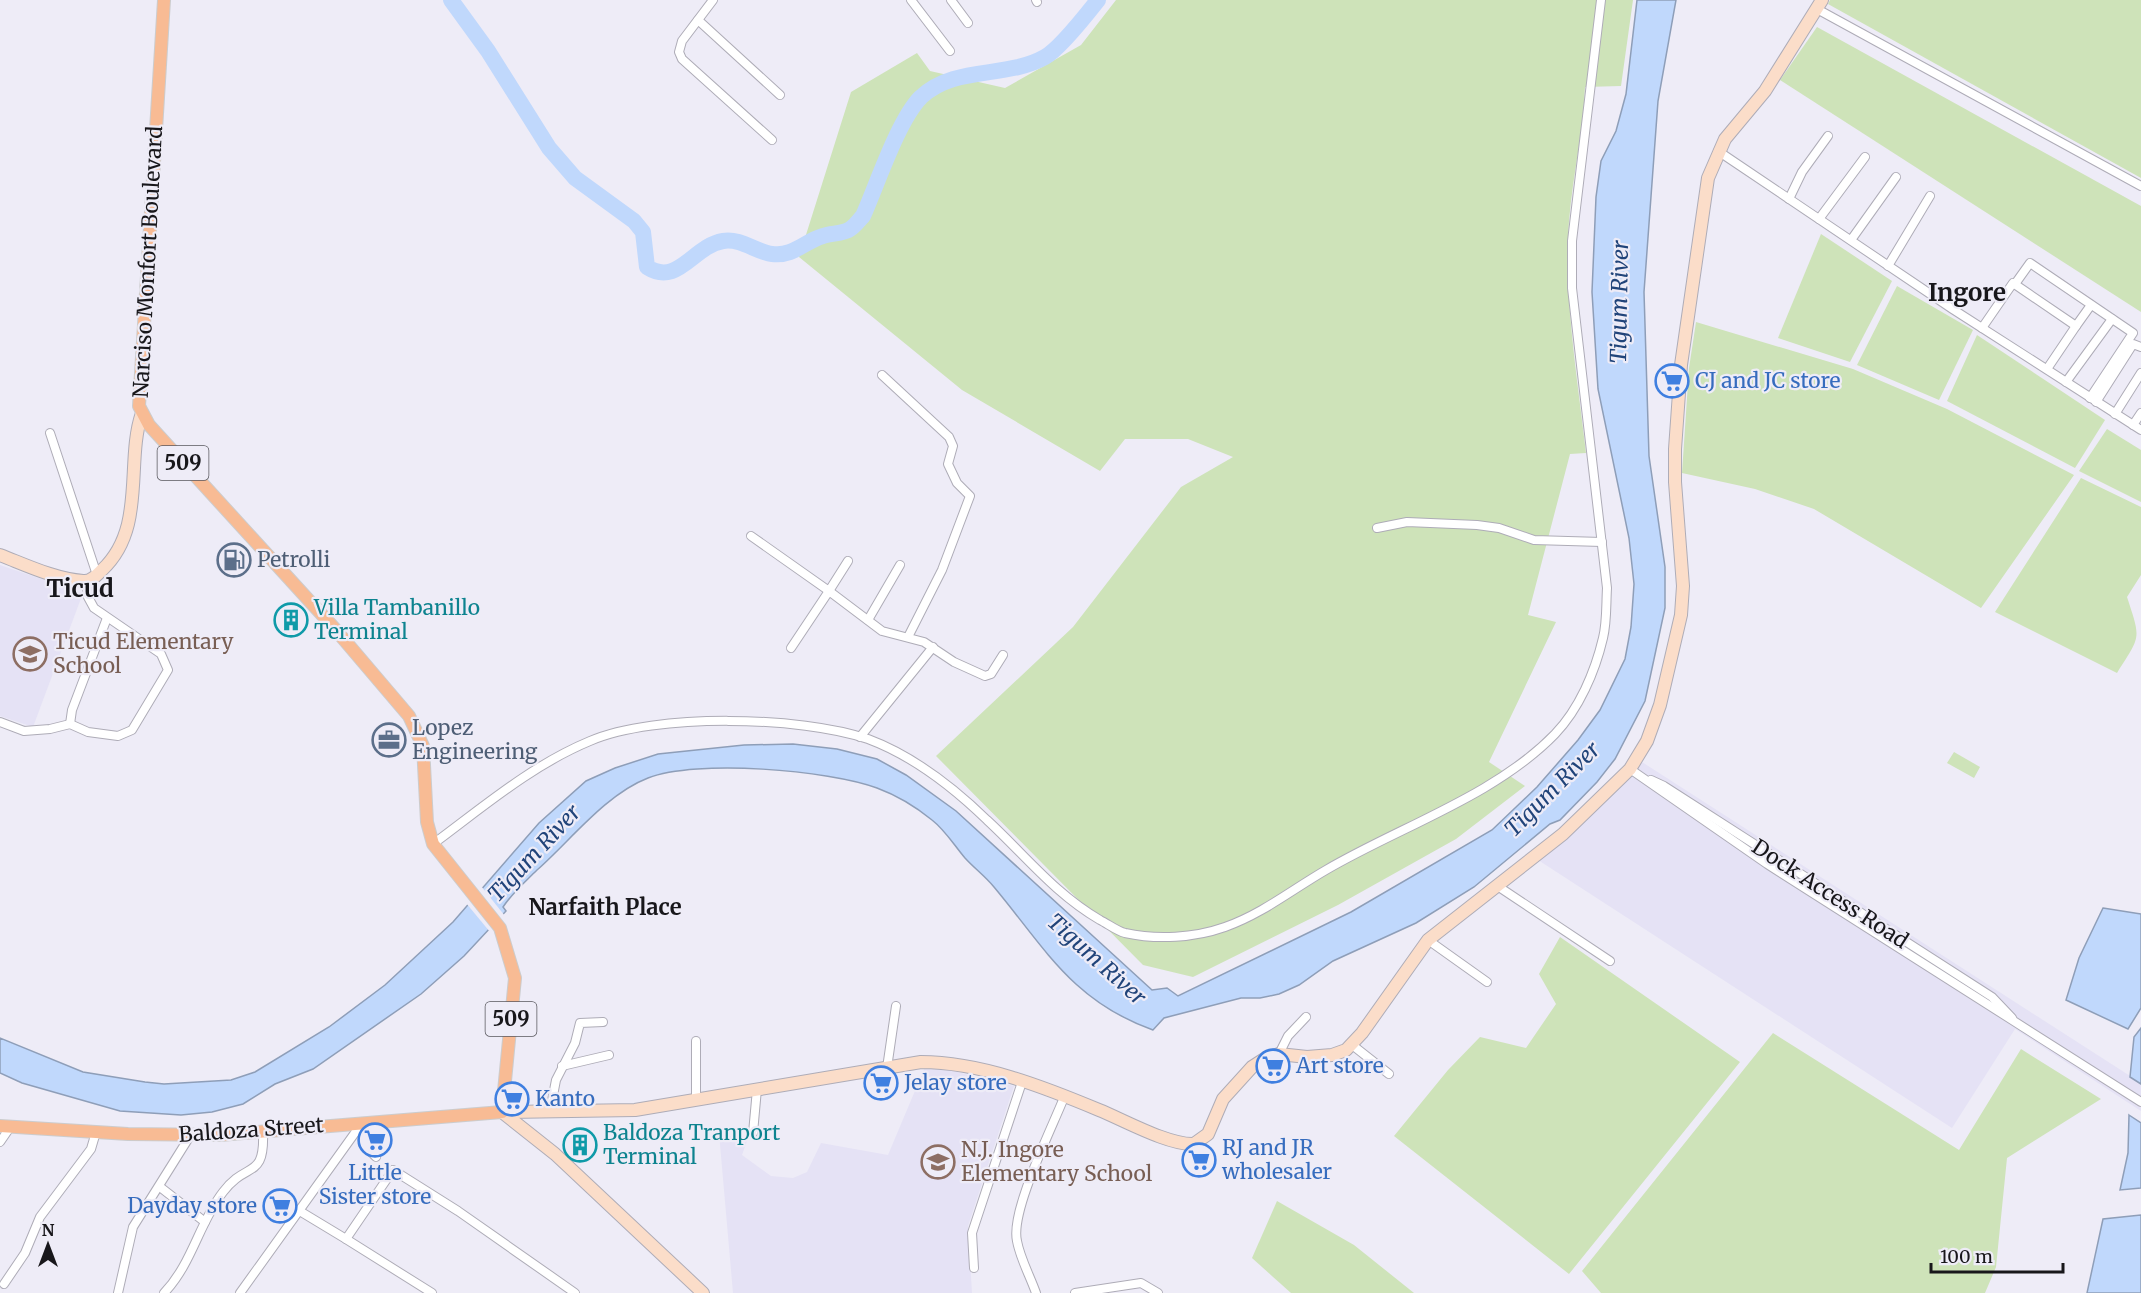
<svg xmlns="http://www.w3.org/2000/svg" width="2141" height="1293" viewBox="0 0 2141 1293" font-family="Merriweather,serif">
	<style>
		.built { fill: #e5e2f5 }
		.green { fill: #cee3b9 }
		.water { fill: #c0d8fc; stroke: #8e9eb8; stroke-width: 1.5 }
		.pier { fill: #eeecf7 }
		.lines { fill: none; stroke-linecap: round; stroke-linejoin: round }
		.river { stroke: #c0d8fc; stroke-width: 16 }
		.street-casing { stroke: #aeacb7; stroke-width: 10 }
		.secondary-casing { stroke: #aeacb7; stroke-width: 14 }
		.primary-casing { stroke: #cccccd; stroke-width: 14 }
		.street { stroke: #fff; stroke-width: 8 }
		.secondary { stroke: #fbddc9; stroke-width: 12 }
		.primary { stroke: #f8bb94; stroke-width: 12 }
		.labels { text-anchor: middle; stroke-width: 4.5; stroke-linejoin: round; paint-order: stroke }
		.shield { fill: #eeecf7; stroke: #58575d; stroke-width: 1.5 }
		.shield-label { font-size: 20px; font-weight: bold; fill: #18171b }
		.street-label { font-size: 21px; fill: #18171b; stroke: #eeecf7 }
		.shop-label { font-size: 21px; fill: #366cbe; stroke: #eeecf7; text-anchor: start }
		.service-label { font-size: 21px; fill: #4e5e75; stroke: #eeecf7; text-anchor: start }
		.culture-label { font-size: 21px; fill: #0d838f; stroke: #eeecf7; text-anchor: start }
		.education-label { font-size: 21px; fill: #785e54; stroke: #eeecf7; text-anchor: start }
		.water-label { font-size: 22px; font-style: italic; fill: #21447a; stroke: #eeecf7 }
		.neighbourhood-label { font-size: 22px; font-weight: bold; fill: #18171b; stroke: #eeecf7 }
		.quarter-label { font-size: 24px; font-weight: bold; fill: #18171b; stroke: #eeecf7 }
	</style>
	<rect width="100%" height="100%" fill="#eeecf7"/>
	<g class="built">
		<path d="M0 565 83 593 33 727 0 716Z"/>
		<path d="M1642 762 2141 1083V1111L2015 1029 1952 1128 1538 860 1622 786Z"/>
		<path d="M925 1067H937L1014 1086 968 1226 972 1293H733L719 1133 747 1141 742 1155 771 1176 793 1178 807 1172 821 1143 888 1155Z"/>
	</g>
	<g class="green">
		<path d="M1116 0H1633L1621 86 1585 87C1583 139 1569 190 1568 242 1566 312 1578 383 1586 453L1570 454 1528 615 1556 622 1489 762 1525 786 1456 839 1338 905 1193 977 1143 965 936 756 1073 627 1181 487 1233 457 1188 439H1125L1100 471 962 390 799 257 851 92 917 53 930 71 1005 88 1081 45Z"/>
		<path d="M1830 0H2141V178L1828 4Z"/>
		<path d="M1817 27 2141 206V312L1780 80Z"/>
		<path d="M1821 234 1892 281 1850 362 1778 338Z"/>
		<path d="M1897 286 1973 330 1939 400 1857 365Z"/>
		<path d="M1696 322 1853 369 1947 409 2074 475 1981 608 1814 509 1755 489 1682 473 1689 368Z"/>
		<path d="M1977 335 2105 420 2075 468 1947 401Z"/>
		<path d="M2107 429 2141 450V502L2079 471Z"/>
		<path d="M2081 478 2141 507V575L2127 597C2141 640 2141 635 2117 673L1995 612Z"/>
		<path d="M1954 752 1980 767 1974 778 1947 763Z"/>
		<path d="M1560 937 1740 1062 1569 1274 1394 1136 1448 1070 1480 1037 1526 1048 1556 1004 1539 974Z"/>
		<path d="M1773 1033 1959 1150 2021 1049 2101 1099 2007 1158 1996 1267 1985 1293H1601L1582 1271Z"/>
		<path d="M1277 1201 1354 1245 1414 1293H1291L1252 1258Z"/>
	</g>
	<g class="water">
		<path d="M1637 0H1676L1658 101 1644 292 1649 456 1665 567V608L1645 701 1615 759 1597 782 1560 820 1550 824 1474 887 1416 923 1333 961 1299 985 1279 994 1260 998H1241L1164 1018 1153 1030C1072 1001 1045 948 994 887 985 876 974 868 965 858 954 845 945 830 932 820 916 807 896 795 877 788 829 770 696 759 648 778 606 794 570 841 537 870 524 883 513 892 503 907L506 911 464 956 421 994 313 1069 275 1084 243 1104 212 1112 181 1115 120 1111 22 1083 0 1073V1038L83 1072 145 1082 164 1084 231 1080 255 1072 329 1027 385 985 453 922 539 823 586 781 615 768 658 754 744 745 793 744 837 749 877 759 906 775 956 811 1152 990 1167 988 1178 996 1351 912 1492 830 1537 787 1578 740 1600 710 1625 659 1631 627 1634 584 1629 538 1598 389 1592 292 1596 197 1601 161 1616 131 1626 94Z"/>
		<path d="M2103 908 2141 914V1008L2128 1029 2066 1000 2079 958Z"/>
		<path d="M2141 1028V1084L2130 1077 2134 1037Z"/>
		<path d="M2129 1115 2141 1123V1188L2120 1190 2128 1153Z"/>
		<path d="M2141 1215V1293H2087L2103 1219Z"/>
	</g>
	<path class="pier" d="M481 886 505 916 490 932 466 903Z"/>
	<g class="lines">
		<path class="river" d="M451 0 488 51 549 148 575 178 634 221 643 232 647 267C678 287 693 246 723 241 741 238 756 252 772 254 793 257 805 241 823 236 832 233 843 234 850 229 855 226 859 220 863 216 877 185 898 120 921 97 955 65 1006 79 1045 57 1059 49 1087 14 1098 0"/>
		<g class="street-casing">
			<g id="street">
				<path d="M713 0 682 41 679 52 682 59 772 140"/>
				<path d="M911 0 950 51"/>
				<path d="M951 0 968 23"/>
				<path d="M1036 0 1037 2"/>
				<path d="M1817 9 2141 186"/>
				<path d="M698 20 780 95"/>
				<path d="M1718 151 1954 310 2141 430"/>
				<path d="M1789 199 1802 172 1828 136"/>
				<path d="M1819 219 1865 157"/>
				<path d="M1851 240 1896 177"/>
				<path d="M1888 266 1930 196"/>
				<path d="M2015 284 2030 263 2133 333 2090 398"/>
				<path d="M1982 328 2013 283 2076 326 2091 305"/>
				<path d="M2047 369 2076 326"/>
				<path d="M882 375 949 437 953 446 948 464 957 483 970 496 942 570 908 637"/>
				<path d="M2066 382 2112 319"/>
				<path d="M2096 402 2133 344 2141 347"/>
				<path d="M2115 414 2141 373"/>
				<path d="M2133 425 2141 413"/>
				<path d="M50 433 97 575"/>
				<path d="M1377 528 1407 522 1477 525 1499 528 1534 540 1602 542"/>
				<path d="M751 536 829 591 848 561"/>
				<path d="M868 620 900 565"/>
				<path d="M791 648 829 591 882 631 924 642 954 662 985 676 991 674 1003 655"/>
				<path d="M0 722 24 731 50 729 70 724 88 732 118 736 132 730 168 670 161 654 94 608 88 597 86 582"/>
				<path d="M70 724 72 710 107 618"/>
				<path d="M860 737 933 647"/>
				<path d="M1630 769 1767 864 2141 1102"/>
				<path d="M1651 780 1664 786 1992 997 2012 1018"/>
				<path d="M433 844C483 807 532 765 590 741 655 713 801 716 868 739 911 755 954 788 987 820 1025 855 1054 893 1100 920 1108 924 1117 931 1125 933 1157 940 1194 938 1225 927 1262 914 1293 889 1326 870 1399 827 1495 796 1555 734 1579 709 1595 672 1603 638 1607 622 1606 604 1607 588L1572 288V241L1601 0"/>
				<path d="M1499 887 1610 961"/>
				<path d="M1428 940 1487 982"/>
				<path d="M696 1041V1100"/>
				<path d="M1351 1044 1389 1074"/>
				<path d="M1279 1054 1288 1036 1306 1017"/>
				<path d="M562 1066 609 1055"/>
				<path d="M887 1068 896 1006"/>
				<path d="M550 1111 556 1080 575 1043 580 1023 603 1022"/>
				<path d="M373 1122 363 1144 376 1157"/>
				<path d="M753 1133 757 1089"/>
				<path d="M0 1142 11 1126"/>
				<path d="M160 1187 205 1222"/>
				<path d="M298 1210 346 1239"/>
				<path d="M974 1268 972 1233 1022 1082"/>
				<path d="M4 1284 25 1253 40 1217 91 1149 96 1132"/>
				<path d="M118 1293 133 1227 190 1136"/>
				<path d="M164 1293C192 1264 199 1223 223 1192 247 1160 265 1181 263 1131"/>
				<path d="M240 1293 362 1123"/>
				<path d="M432 1293 346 1239 393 1170 458 1211 575 1293"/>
				<path d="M1036 1293C1030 1276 1020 1258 1017 1241 1010 1211 1053 1126 1065 1095"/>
				<path d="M1075 1293 1141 1283 1158 1293"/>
			</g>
		</g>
		<g class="secondary-casing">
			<g id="secondary">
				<path d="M0 555C26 565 55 579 83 581 91 582 97 575 102 570 147 528 125 462 142 413"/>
				<path d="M502 1112 635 1110 921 1062C980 1062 1044 1087 1099 1110 1124 1120 1168 1145 1194 1144L1208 1134 1223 1099 1252 1067 1266 1058 1279 1054 1307 1057 1332 1055 1346 1050 1362 1033 1428 940 1563 834 1630 769 1647 741 1660 705 1681 615 1683 586 1675 482V449L1681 365 1708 178 1725 139 1765 91 1822 0"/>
				<path d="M502 1112 555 1154 703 1293"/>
			</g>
		</g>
		<g class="primary-casing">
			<path id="primary" d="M0 1126 128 1134 220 1135 502 1112 515 978 500 928 433 844 427 822 423 746 409 716 335 629 149 425 139 406 164 0"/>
		</g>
		<use href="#street" class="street"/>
		<use href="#secondary" class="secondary"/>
		<use href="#primary" class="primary"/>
	</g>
	<defs>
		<g id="supermarket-ring" transform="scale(1.725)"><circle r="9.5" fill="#eeecf7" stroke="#3f7fe0" stroke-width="1.5"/><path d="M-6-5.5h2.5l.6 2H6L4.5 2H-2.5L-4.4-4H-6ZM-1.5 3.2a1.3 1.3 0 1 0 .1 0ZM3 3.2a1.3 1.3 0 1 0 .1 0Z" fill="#3f7fe0"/></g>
		<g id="fuel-ring" transform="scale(1.725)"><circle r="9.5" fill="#eeecf7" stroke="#5c6f8a" stroke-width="1.5"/><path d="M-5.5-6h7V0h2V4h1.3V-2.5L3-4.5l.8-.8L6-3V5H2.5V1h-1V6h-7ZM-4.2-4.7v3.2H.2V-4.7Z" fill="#5c6f8a"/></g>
		<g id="building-ring" transform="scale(1.725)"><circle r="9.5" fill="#eeecf7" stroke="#0f9aa8" stroke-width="1.5"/><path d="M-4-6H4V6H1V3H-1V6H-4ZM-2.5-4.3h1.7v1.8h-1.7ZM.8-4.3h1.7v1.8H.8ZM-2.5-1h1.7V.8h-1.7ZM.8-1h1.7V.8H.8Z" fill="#0f9aa8"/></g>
		<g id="school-ring" transform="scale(1.725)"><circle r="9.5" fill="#eeecf7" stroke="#8d6e63" stroke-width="1.5"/><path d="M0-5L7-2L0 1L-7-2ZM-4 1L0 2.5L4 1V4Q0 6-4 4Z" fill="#8d6e63"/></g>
		<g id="office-ring" transform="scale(1.725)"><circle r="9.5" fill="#eeecf7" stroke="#5c6f8a" stroke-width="1.5"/><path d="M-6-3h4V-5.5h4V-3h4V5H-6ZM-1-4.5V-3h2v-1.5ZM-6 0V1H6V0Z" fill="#5c6f8a"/></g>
	</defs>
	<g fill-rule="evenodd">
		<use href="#supermarket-ring" x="1672" y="381"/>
		<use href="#fuel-ring" x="234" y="560"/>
		<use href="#building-ring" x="291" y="620"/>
		<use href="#school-ring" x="30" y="654"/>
		<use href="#office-ring" x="389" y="740"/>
		<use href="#supermarket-ring" x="1273" y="1066"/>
		<use href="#supermarket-ring" x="881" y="1083"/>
		<use href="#supermarket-ring" x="512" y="1099"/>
		<use href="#supermarket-ring" x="375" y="1140"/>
		<use href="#building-ring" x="580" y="1145"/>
		<use href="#supermarket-ring" x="1199" y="1160"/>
		<use href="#school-ring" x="938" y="1162"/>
		<use href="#supermarket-ring" x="280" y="1206"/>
	</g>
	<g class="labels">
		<g class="shield">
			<rect x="157.5" y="446" width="51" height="34" rx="4.5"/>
			<rect x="485.5" y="1002" width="51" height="34" rx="4.5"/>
		</g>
		<g class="shield-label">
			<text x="183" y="470">509</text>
			<text x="511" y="1026">509</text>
		</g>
		<g class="street-label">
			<text transform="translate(148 262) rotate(-87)" y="7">Narciso Monfort Boulevard</text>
			<text transform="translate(1830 894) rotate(33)" y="7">Dock Access Road</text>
			<text transform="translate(251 1130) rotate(-4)" y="7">Baldoza Street</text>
		</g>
		<g class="shop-label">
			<text x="1695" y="388">CJ and JC store</text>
			<text x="1296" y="1073">Art store</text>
			<text x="904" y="1090">Jelay store</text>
			<text x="535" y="1106">Kanto</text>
			<text x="1222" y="1155">RJ and JR<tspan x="1222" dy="24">wholesaler</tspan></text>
			<text x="375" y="1180" text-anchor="middle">Little<tspan x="375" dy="24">Sister store</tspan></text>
			<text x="257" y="1213" text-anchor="end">Dayday store</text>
		</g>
		<g class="service-label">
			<text x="257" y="567">Petrolli</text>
			<text x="412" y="735">Lopez<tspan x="412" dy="24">Engineering</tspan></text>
		</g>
		<g class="culture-label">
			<text x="314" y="615">Villa Tambanillo<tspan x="314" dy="24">Terminal</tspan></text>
			<text x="603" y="1140">Baldoza Tranport<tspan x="603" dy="24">Terminal</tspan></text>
		</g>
		<g class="education-label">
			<text x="53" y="649">Ticud Elementary<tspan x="53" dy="24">School</tspan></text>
			<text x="961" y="1157">N.J. Ingore<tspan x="961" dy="24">Elementary School</tspan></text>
		</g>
		<g class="water-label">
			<text transform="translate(1619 302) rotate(-89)" y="8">Tigum River</text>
			<text transform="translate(1552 789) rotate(-45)" y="8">Tigum River</text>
			<text transform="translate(534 853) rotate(-47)" y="8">Tigum River</text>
			<text transform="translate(1097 959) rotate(42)" y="8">Tigum River</text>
		</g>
		<g class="neighbourhood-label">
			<text x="605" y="915">Narfaith Place</text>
		</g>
		<g class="quarter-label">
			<text x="1967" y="301">Ingore</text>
			<text x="80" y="597">Ticud</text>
		</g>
	</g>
	<g transform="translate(48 1245)" stroke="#eeecf7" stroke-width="4.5" paint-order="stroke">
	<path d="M0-4.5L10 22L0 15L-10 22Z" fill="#18171b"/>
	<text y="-9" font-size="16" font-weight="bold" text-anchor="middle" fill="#18171b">N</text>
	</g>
	<path d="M1931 1263v9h132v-9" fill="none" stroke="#18171b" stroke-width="3"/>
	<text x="1940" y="1263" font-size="18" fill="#18171b" stroke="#eeecf7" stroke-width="4.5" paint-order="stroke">100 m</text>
</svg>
